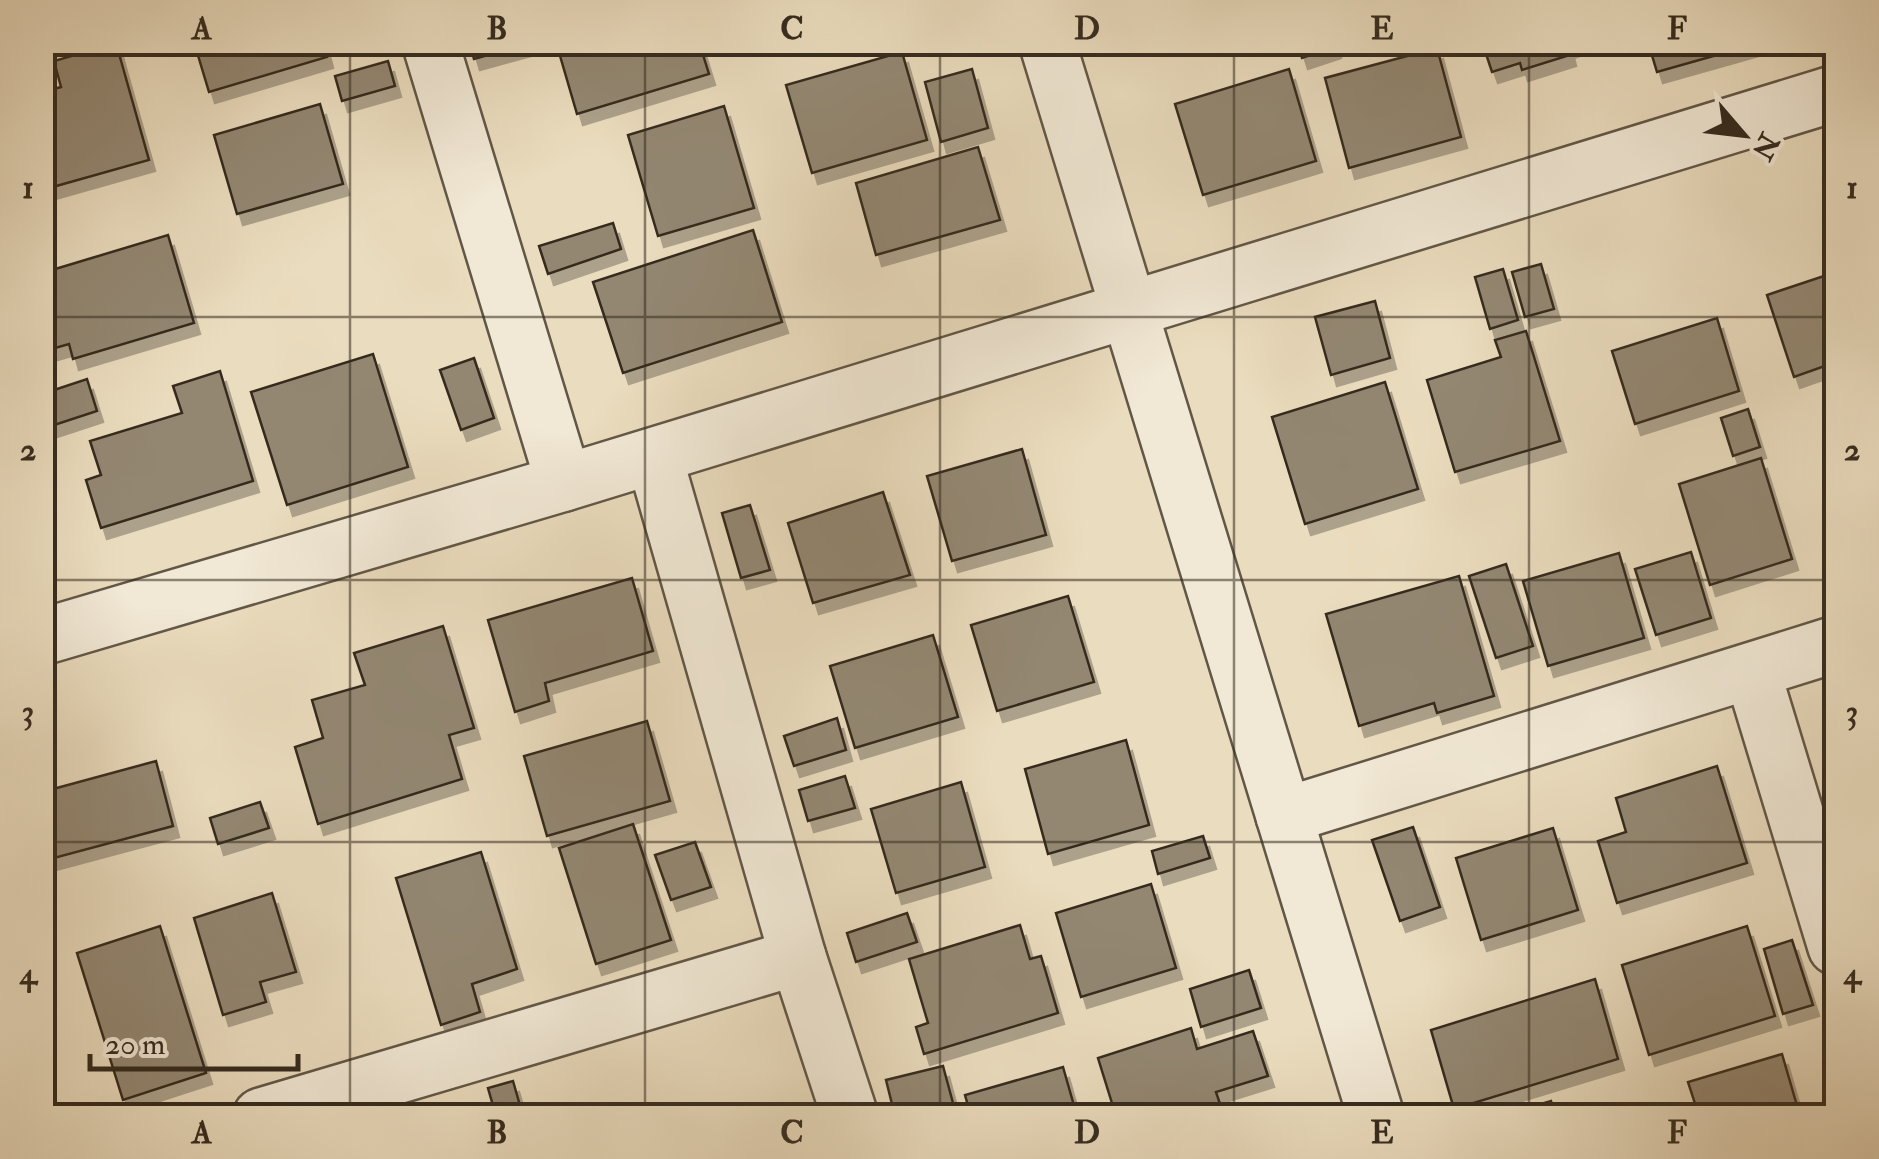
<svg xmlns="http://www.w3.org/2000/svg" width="1879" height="1159" viewBox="0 0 1879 1159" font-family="'IM FELL Double Pica',serif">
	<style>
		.building { fill: #938772; stroke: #352b1f; stroke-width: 2.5; filter: url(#shadow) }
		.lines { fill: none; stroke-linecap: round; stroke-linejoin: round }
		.minor-casing { stroke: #625747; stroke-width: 60 }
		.minor { stroke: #f1e8d5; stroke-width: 55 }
		.grid { fill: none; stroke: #352b1f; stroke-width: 2.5; stroke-opacity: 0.55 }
		.neatline { fill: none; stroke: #352b1f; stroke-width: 4 }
		.grid-label { font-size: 32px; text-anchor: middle; font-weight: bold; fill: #352b1f }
	</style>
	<defs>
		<filter id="shadow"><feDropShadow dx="6" dy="11" stdDeviation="0" flood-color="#0004"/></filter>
	</defs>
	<rect width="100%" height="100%" fill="#eadcbe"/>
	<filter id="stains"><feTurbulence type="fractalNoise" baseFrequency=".002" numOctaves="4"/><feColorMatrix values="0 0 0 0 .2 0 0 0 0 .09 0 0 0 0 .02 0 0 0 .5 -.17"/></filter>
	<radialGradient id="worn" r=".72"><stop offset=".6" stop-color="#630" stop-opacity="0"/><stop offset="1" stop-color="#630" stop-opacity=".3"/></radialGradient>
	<g class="building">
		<path d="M194 42H323L327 57 209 92Z"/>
		<path d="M469 42H531L532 43 474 59Z"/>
		<path d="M556 42H699L709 74 577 114Z"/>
		<path d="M1297 42H1333L1335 47 1302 58Z"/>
		<path d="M1482 42H1582L1568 47 1570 55 1522 70 1520 63 1492 72Z"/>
		<path d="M1648 42H1763L1657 72Z"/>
		<path d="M116 43 149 160 42 190V92L61 87 54 61Z"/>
		<path d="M1437 48 1461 137 1349 168 1325 78Z"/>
		<path d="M902 52 927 140 812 173 786 85Z"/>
		<path d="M388 61 395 86 342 101 335 76Z"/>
		<path d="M972 69 988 128 941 142 925 82Z"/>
		<path d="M1289 69 1316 161 1203 195 1175 104Z"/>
		<path d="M320 104 343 184 237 214 214 135Z"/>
		<path d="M724 106 754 208 658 236 628 135Z"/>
		<path d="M978 147 1000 220 876 255 856 183Z"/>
		<path d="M613 223 621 249 548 274 539 246Z"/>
		<path d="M753 230 782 322 623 373 593 282Z"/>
		<path d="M168 235 194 323 73 359 69 344 48 350 42 331V273Z"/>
		<path d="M1541 264 1554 309 1525 317 1512 272Z"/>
		<path d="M1503 269 1518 320 1490 329 1475 277Z"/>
		<path d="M1836 272V362L1794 377 1767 295Z"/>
		<path d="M1375 301 1390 358 1331 375 1315 317Z"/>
		<path d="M1717 318 1739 391 1635 424 1612 351Z"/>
		<path d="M1526 331 1560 441 1455 472 1427 380 1501 357 1495 340Z"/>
		<path d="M373 354 408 467 287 505 251 392Z"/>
		<path d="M474 358 494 418 461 430 440 370Z"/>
		<path d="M220 371 253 481 101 528 86 480 101 475 90 441 182 413 173 386Z"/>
		<path d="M87 379 97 411 42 429V394Z"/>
		<path d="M1385 382 1418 489 1305 524 1272 417Z"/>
		<path d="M1748 409 1760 447 1733 456 1721 418Z"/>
		<path d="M1022 449 1046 535 952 561 927 476Z"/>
		<path d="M1761 458 1792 559 1710 585 1679 484Z"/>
		<path d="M1836 471V521L1824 474Z"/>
		<path d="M883 492 910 575 813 603 788 523Z"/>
		<path d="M750 505 770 570 741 578 722 513Z"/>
		<path d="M1691 552 1711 618 1656 635 1635 569Z"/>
		<path d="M1619 553 1644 638 1548 666 1523 581Z"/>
		<path d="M1506 564 1533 646 1496 658 1469 576Z"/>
		<path d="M1459 576 1494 696 1437 713 1434 703 1359 726 1326 614Z"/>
		<path d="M632 578 653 651 545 683 549 701 515 712 488 620Z"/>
		<path d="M1068 596 1094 682 997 711 971 625Z"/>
		<path d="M443 626 474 728 449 735 462 779 318 824 295 747 323 738 312 700 365 685 354 653Z"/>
		<path d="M933 635 958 717 855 748 830 666Z"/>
		<path d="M837 718 846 750 794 766 784 736Z"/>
		<path d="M647 721 670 801 547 836 524 756Z"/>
		<path d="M1126 740 1149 825 1048 854 1025 769Z"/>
		<path d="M156 761 173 826 43 861 42 792Z"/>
		<path d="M1717 766 1747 863 1617 903 1598 841 1626 832 1616 798Z"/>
		<path d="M845 776 855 808 808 821 799 790Z"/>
		<path d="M961 782 985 867 896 893 871 809Z"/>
		<path d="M260 802 269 828 218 844 210 818Z"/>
		<path d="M633 824 671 940 596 964 559 848Z"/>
		<path d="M1413 827 1440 907 1400 921 1372 840Z"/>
		<path d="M1553 828 1578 910 1481 940 1456 858Z"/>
		<path d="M1203 836 1210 858 1158 874 1152 851Z"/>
		<path d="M695 842 711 887 671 900 655 855Z"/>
		<path d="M481 852 517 969 472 984 480 1012 441 1025 396 878Z"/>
		<path d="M1151 884 1176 968 1081 997 1056 913Z"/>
		<path d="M272 893 296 972 260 982 266 1002 223 1015 194 918Z"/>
		<path d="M907 913 917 942 856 962 847 933Z"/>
		<path d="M1020 925 1030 959 1041 956 1058 1013 924 1054 916 1027 928 1023 909 959Z"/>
		<path d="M160 926 206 1073 123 1100 77 953Z"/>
		<path d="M1747 926 1775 1016 1649 1055 1622 965Z"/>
		<path d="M1792 940 1813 1005 1783 1014 1764 949Z"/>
		<path d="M1249 970 1261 1008 1201 1027 1190 989Z"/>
		<path d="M1595 979 1618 1059 1454 1109 1431 1030Z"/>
		<path d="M1191 1028 1197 1049 1253 1031 1268 1076 1216 1092 1222 1110 1201 1116H1116L1098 1058Z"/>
		<path d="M1782 1054 1800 1116H1699L1688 1082Z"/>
		<path d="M943 1066 953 1103 895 1116 886 1080Z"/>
		<path d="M1063 1067 1077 1116H971L965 1095Z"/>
		<path d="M513 1081 523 1116H496L488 1088Z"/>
		<path d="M1551 1101 1555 1116H1499Z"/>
	</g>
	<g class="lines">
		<g class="minor-casing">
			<g id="minor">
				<path d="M430 42 564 483"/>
				<path d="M1047 42 1376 1116"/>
				<path d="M654 456 798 957 850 1116"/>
				<path d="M42 637 564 483 1836 93"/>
				<path d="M1752 671 1836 947"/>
				<path d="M1284 816 1836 644"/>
				<path d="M261 1116 798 957"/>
			</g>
		</g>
		<use href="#minor" class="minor"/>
	</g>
	<path class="grid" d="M350 42V1116M645 42V1116M940 42V1116M1234 42V1116M1529 42V1116M42 317H1836M42 580H1836M42 842H1836"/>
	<rect width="1879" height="1159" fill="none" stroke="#eadcbe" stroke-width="110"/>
	<g transform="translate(1744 135) rotate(118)" stroke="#f1e8d5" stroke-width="8" paint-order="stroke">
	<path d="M0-8L18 38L0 25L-18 38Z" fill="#352b1f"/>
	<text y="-15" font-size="28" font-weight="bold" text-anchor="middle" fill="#352b1f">N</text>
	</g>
	<path d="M90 1054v15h208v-15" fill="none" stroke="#352b1f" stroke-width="5"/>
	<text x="105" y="1054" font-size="30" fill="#352b1f" stroke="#f1e8d5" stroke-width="8" paint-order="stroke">20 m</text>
	<rect x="55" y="55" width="1769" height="1049" class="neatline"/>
	<g class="grid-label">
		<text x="202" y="39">A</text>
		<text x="497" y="39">B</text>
		<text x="792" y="39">C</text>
		<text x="1087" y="39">D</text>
		<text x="1382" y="39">E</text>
		<text x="1677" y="39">F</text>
		<text x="28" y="198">1</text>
		<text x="1852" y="198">1</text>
		<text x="28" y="460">2</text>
		<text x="1852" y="460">2</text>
		<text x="28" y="722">3</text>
		<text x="1852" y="722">3</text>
		<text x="28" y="984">4</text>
		<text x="1852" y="984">4</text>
		<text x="202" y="1143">A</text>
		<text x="497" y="1143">B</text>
		<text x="792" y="1143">C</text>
		<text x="1087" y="1143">D</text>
		<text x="1382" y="1143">E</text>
		<text x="1677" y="1143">F</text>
	</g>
	<rect width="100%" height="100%" filter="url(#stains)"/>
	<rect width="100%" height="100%" fill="url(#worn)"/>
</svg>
